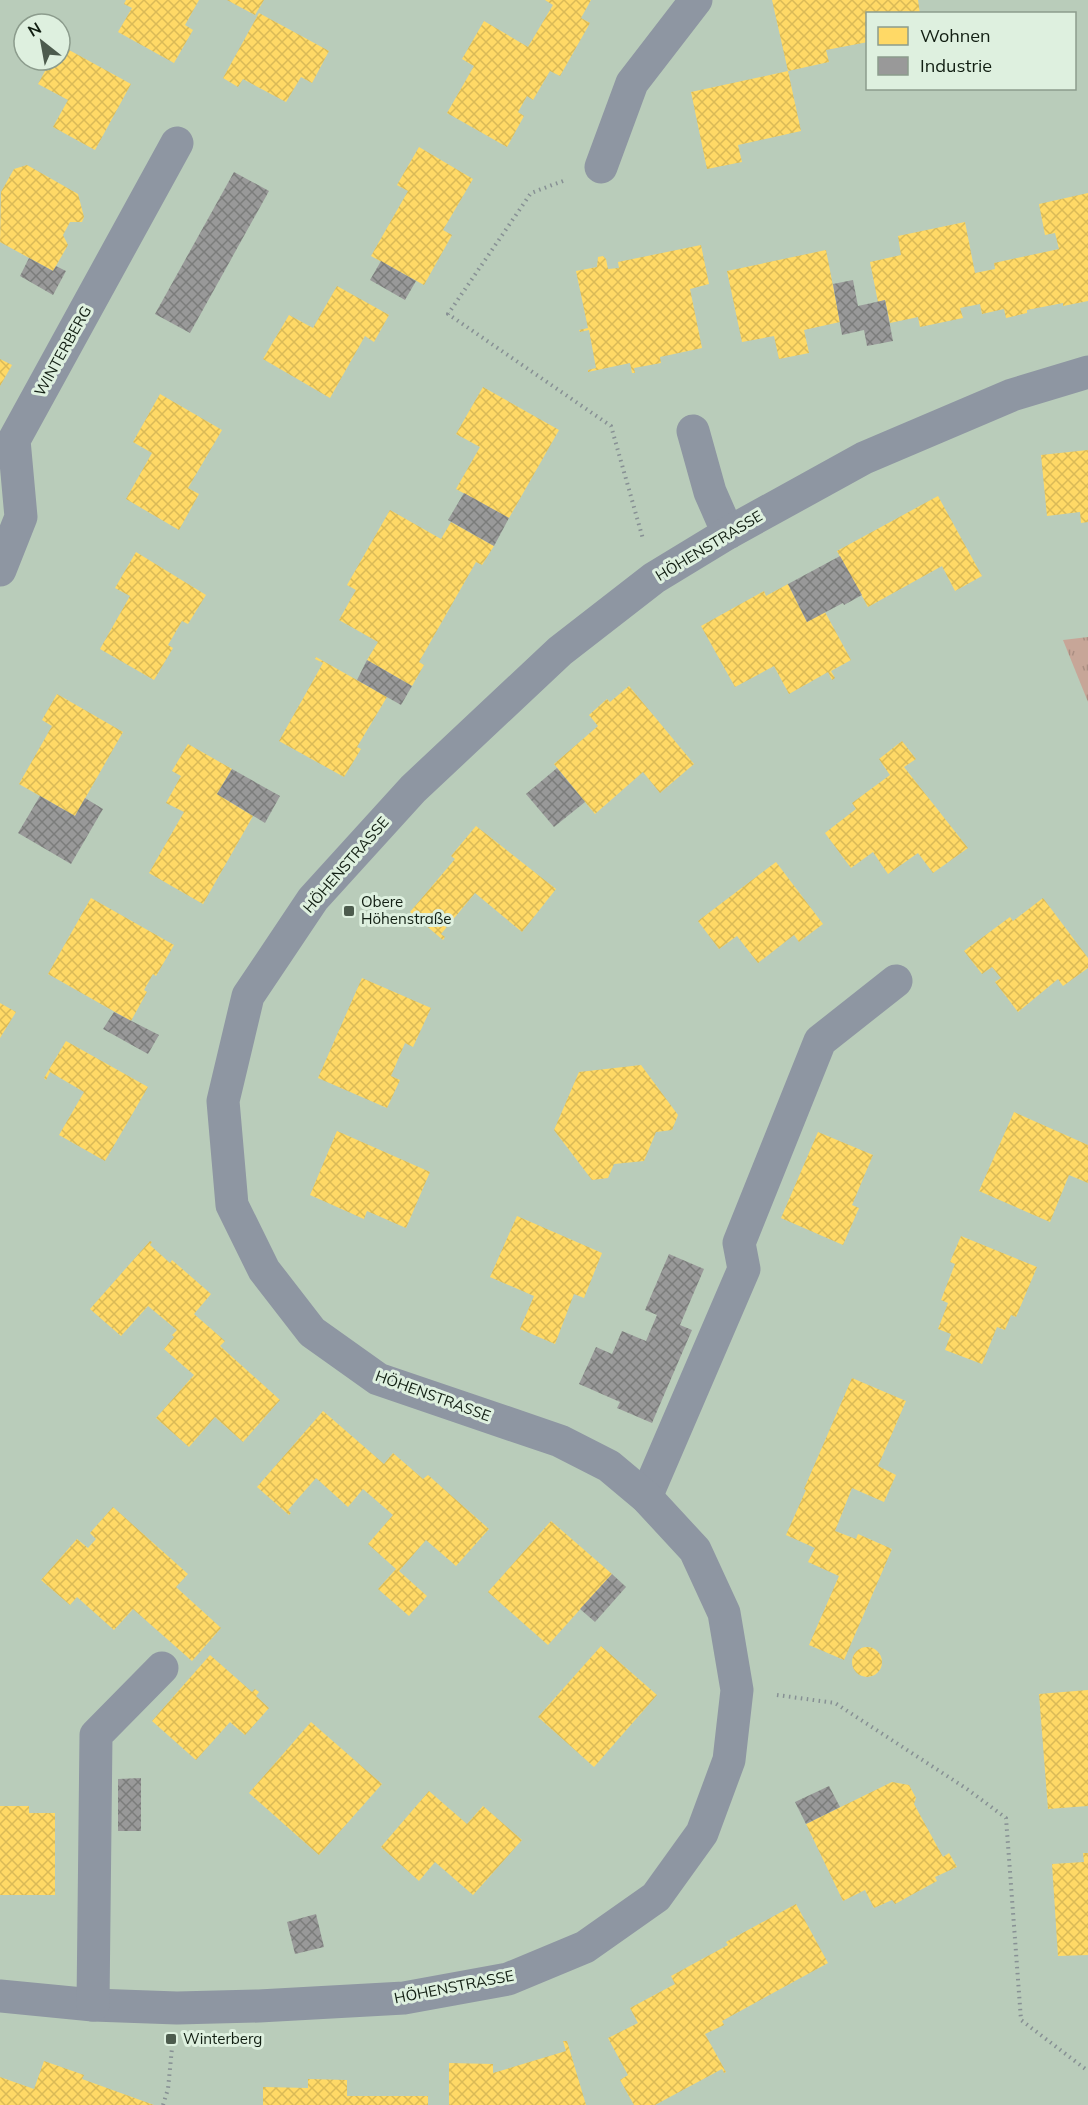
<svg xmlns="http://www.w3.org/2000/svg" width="1088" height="2105" viewBox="0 0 1088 2105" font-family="Mulish,sans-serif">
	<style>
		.grass { fill: url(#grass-tufts) }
		.homes { fill: url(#homes-cross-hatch) }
		.industry { fill: url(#industry-cross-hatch) }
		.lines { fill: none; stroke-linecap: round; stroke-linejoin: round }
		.path { stroke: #879094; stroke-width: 4; stroke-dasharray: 1.5 4.5; stroke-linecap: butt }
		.minor { stroke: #8e96a2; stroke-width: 33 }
		.poi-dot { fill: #4c5b4d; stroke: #def0df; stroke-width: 2 }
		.labels { text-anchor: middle; stroke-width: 6; stroke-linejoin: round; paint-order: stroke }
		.street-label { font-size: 15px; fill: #111e12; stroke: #def0df }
		.poi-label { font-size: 15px; fill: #111e12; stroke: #def0df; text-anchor: start }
	</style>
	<defs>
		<pattern id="grass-tufts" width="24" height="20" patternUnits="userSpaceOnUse" patternTransform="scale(1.5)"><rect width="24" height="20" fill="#c7a698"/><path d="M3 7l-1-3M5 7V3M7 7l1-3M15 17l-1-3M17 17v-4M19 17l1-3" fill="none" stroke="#aa8e82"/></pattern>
		<pattern id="homes-cross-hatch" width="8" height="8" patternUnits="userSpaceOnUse" patternTransform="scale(1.5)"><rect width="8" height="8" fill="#ffd966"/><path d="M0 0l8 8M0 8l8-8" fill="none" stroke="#daba57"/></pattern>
		<pattern id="industry-cross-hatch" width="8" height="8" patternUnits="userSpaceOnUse" patternTransform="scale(1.5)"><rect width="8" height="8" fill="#999"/><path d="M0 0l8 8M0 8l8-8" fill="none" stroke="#7b7c7b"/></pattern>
	</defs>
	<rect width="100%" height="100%" fill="#b9ccba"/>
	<path class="grass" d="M1088 637V702L1063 640Z"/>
	<g class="homes">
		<path d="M126 0H199L185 25 193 30 174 63 118 32 132 8 124 4Z"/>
		<path d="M227 0H264L255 15Z"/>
		<path d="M545 0H591L581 18 590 23 560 76 550 71 533 100 527 96 518 112 524 116 507 147 447 113 474 66 462 59 484 21 528 47 553 5Z"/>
		<path d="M772 0H918L920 14H868V42L826 50 829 62 788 71Z"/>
		<path d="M259 13 329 51 312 83 301 77 286 102 243 79 238 87 223 78Z"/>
		<path d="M60 45 131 84 95 150 53 127 68 100 38 84 51 60H60Z"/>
		<path d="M788 71 801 131 738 145 742 162 707 169 691 92Z"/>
		<path d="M419 147 473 179 443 230 452 235 424 285 371 256 408 191 397 185Z"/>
		<path d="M27 165 78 194 84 217 82 222H70L63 235 68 245 53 271 0 242 1 192 14 169Z"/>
		<path d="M1088 193V301L1063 306V303L1027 310V313L1006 318 1004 309 982 314 980 304 960 308 963 318 920 327 918 317 890 323 885 300 878 302 870 262 901 255 898 236 965 222 975 273 995 269 994 263 1059 249 1055 233 1045 235 1039 204Z"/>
		<path d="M701 245 709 284 690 289 702 348 660 357 661 363 634 368 635 373H632L630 363 588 372V370L596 368 589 330 580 332 579 330 588 328 576 271 597 267 598 257 603 256 606 259 608 269 619 268 618 262Z"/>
		<path d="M826 250 840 322 804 330 809 353 779 359 774 336 742 342 727 271Z"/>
		<path d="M337 286 389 315 374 342 365 336 330 398 263 359 289 315 313 328Z"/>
		<path d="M0 359 12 365 0 386Z"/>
		<path d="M483 387 559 430 509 518 456 489 480 447 456 434Z"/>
		<path d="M160 394 222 430 188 488 199 494 179 530 126 499 152 453 133 442Z"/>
		<path d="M1088 450V522L1081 523 1080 512 1047 516 1041 455Z"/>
		<path d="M938 496 982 576 955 591 942 566 868 607 837 551Z"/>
		<path d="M390 510 441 539 451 522 494 546 482 565 476 562 419 662 424 665 412 686 367 660 378 642 339 620 356 590 347 585Z"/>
		<path d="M136 552 206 595 188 624 182 621 168 645 173 648 154 680 100 649 130 596 115 588Z"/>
		<path d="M788 584 807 622 825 612 851 660 831 671 835 678 832 680 828 672 789 694 774 666 735 687 701 626 764 591 766 596Z"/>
		<path d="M316 657 387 697 357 747 361 749 344 777 279 741 323 663 315 659Z"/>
		<path d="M629 686 694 764 660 793 643 772 595 814 554 764 598 726 589 715 607 699 610 702Z"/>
		<path d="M57 694 123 732 75 816 19 784 52 726 42 720Z"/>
		<path d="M902 741 916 759 904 767 968 848 933 873 918 853 888 874 873 852 851 868 825 833 856 809 852 803 890 775 879 759Z"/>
		<path d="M188 744 232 769 217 794 253 816 203 904 149 873 184 812 166 803 181 776 172 771Z"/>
		<path d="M476 826 556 889 522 932 475 893 441 934 445 937 443 940 410 912 455 859 451 856Z"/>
		<path d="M776 862 823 924 799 942 794 935 758 963 737 936 719 949 698 921Z"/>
		<path d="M91 898 174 945 156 976 153 974 144 990 147 992 131 1021 48 974Z"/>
		<path d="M1043 898 1088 958V968L1063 986 1058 979 1018 1012 995 982 1001 978 992 967 982 974 964 951 1010 917 1013 921Z"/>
		<path d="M362 978 431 1008 413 1047 405 1043 391 1076 400 1080 387 1108 318 1078Z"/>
		<path d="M0 1003 16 1012 0 1038Z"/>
		<path d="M66 1041 148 1087 105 1161 59 1135 84 1092 50 1072 46 1080 44 1078Z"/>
		<path d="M641 1065 678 1115 672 1130 656 1132 644 1161 614 1164 608 1178 592 1180 554 1130 579 1072Z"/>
		<path d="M1014 1112 1088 1145V1183L1069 1175 1050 1222 979 1191Z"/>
		<path d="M337 1131 430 1172 406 1228 367 1211 364 1219 310 1195Z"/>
		<path d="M818 1132 873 1155 852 1205 859 1208 843 1245 781 1218Z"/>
		<path d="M517 1216 602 1253 584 1298 574 1294 555 1344 520 1329 534 1296 490 1277Z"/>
		<path d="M961 1236 1037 1267 1016 1317 1011 1315 1005 1330 997 1327 982 1364 945 1350 951 1334 938 1329 948 1303 941 1300 955 1264 950 1262Z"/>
		<path d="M150 1241 152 1242 150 1245 170 1263 172 1260 211 1294 194 1314 225 1341 220 1346 280 1400 243 1442 215 1417 189 1447 156 1418 194 1375 164 1349 174 1337 172 1335 177 1330 148 1306 121 1336 90 1309Z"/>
		<path d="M852 1378 906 1401 878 1466 896 1475 884 1502 852 1488 835 1531 856 1539 858 1534 892 1549 844 1660 809 1645 839 1576 808 1562 815 1548 786 1535 806 1490 804 1489Z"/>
		<path d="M323 1411 384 1464 393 1453 423 1479 428 1475 489 1529 456 1566 426 1540 399 1571 427 1596 409 1616 378 1589 396 1569 368 1544 393 1515 363 1489 348 1507 316 1478 288 1510 291 1513 289 1515 257 1487Z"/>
		<path d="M113 1507 188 1574 176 1587 221 1628 192 1661 133 1609 114 1630 77 1597 70 1605 41 1580 77 1539 88 1548 96 1539 90 1533Z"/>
		<path d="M551 1521 612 1574 548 1645 488 1592Z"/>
		<path d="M601 1646 657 1695 594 1767 538 1717Z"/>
		<circle cx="867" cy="1662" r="15"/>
		<path d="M210 1655 252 1692 255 1689 259 1692 256 1696 269 1708 245 1735 230 1722 196 1760 152 1721Z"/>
		<path d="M1088 1690V1806L1048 1809 1039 1694Z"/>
		<path d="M311 1722 382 1784 319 1855 249 1793Z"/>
		<path d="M892 1782 909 1785 916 1798 914 1804 943 1857 949 1853 957 1867 935 1877 937 1881 895 1904 892 1900 874 1908 865 1890 843 1901 806 1824Z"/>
		<path d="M429 1791 467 1824 483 1806 522 1840 473 1895 435 1862 419 1881 381 1847Z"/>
		<path d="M0 1806H29V1813H55V1895H0Z"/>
		<path d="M1083 1853H1088V1955L1058 1956 1052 1864 1084 1862Z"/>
		<path d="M796 1904 828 1963 722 2021 724 2025 705 2034 726 2072 724 2073 722 2069 655 2105H634L620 2080 628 2075 608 2038 638 2023 630 2008 675 1984 671 1976 728 1945 726 1942Z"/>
		<path d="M563 2041H567L586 2105H449V2063L493 2064V2073L566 2051Z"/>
		<path d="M44 2061 84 2075 82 2079 154 2105H0V2077L34 2089Z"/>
		<path d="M308 2079 347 2080V2096H428V2105H263V2087L308 2088Z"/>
	</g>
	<g class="industry">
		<path d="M234 172 269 191 190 333 155 314Z"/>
		<path d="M29 258 53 271 56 266 66 271 53 295 20 276Z"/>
		<path d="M381 261 416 281 405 300 370 280Z"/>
		<path d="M853 280 858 306 885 300 893 341 867 346 864 330 842 335 833 284Z"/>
		<path d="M464 493 509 518 494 546 448 520Z"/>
		<path d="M840 556 862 595 844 605 843 603 807 622 788 584Z"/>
		<path d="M367 660 412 686 401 705 357 680Z"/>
		<path d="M557 768 585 802 554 827 526 794Z"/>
		<path d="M232 769 280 796 265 823 217 794Z"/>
		<path d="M40 796 75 816 85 798 103 809 71 864 18 833Z"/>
		<path d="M114 1012 159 1035 148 1054 103 1029Z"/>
		<path d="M669 1254 704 1269 680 1325 692 1330 652 1423 617 1408 620 1402 579 1384 596 1347 612 1354 622 1331 646 1341 657 1315 645 1310Z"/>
		<path d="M612 1574 626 1587 595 1622 580 1609Z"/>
		<path d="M141 1778V1831H118V1779Z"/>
		<path d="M829 1786 840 1807 806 1824 795 1802Z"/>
		<path d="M316 1914 324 1947 295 1954 287 1922Z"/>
	</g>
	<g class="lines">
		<g class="path">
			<path d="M563 181 531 193 448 314 611 426 643 539"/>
			<path d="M777 1695 835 1703 967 1789 1006 1818 1021 2020 1088 2071"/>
			<path d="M163 2105 168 2089 172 2048"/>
		</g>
		<g class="minor">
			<path d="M601 167 632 83 696 0"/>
			<path d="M693 431 710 492 728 533"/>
			<path d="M0 570 21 517 14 440 177 143"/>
			<path d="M646 1497 744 1269 739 1243 820 1041 896 981"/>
			<path d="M0 1996 93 2005 177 2008 259 2006 404 1998 508 1979 585 1947 656 1897 702 1833 729 1760 737 1690 724 1613 695 1550 646 1497 609 1466 560 1441 378 1379 312 1332 264 1270 232 1205 223 1101 248 996 313 899 413 789 560 651 654 578 728 533 864 458 1012 395 1088 372"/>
			<path d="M93 2005 96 1735 162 1668"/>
		</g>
	</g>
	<g class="poi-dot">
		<rect x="343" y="905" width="12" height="12" rx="3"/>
		<rect x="165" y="2033" width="12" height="12" rx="3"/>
	</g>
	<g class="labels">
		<g class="street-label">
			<text transform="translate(63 351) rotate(-61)" y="5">WINTERBERG</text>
			<text transform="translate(709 546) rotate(-31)" y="5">HÖHENSTRASSE</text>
			<text transform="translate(346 865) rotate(-49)" y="5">HÖHENSTRASSE</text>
			<text transform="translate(433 1396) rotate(20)" y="5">HÖHENSTRASSE</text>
			<text transform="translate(454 1987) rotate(-11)" y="5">HÖHENSTRASSE</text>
		</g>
		<g class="poi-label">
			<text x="361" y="907">Obere<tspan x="361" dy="17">Höhenstraße</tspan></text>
			<text x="183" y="2044">Winterberg</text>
		</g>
	</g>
	<rect x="866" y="12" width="210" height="78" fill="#def0df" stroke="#8c9c8d" stroke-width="1.5"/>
	<rect x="878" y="27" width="30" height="18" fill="#ffd966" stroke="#8c9c8d" stroke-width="1.5"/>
	<text x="920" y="42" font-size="18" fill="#111e12">Wohnen</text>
	<rect x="878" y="57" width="30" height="18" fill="#999999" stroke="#8c9c8d" stroke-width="1.5"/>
	<text x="920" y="72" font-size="18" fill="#111e12">Industrie</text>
	<g transform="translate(42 42) rotate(329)"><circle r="28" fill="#def0df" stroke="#8c9c8d" stroke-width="1.5"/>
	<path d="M0-4.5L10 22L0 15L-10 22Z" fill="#4c5b4d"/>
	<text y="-9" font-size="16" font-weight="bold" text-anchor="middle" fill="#111e12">N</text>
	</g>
</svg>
